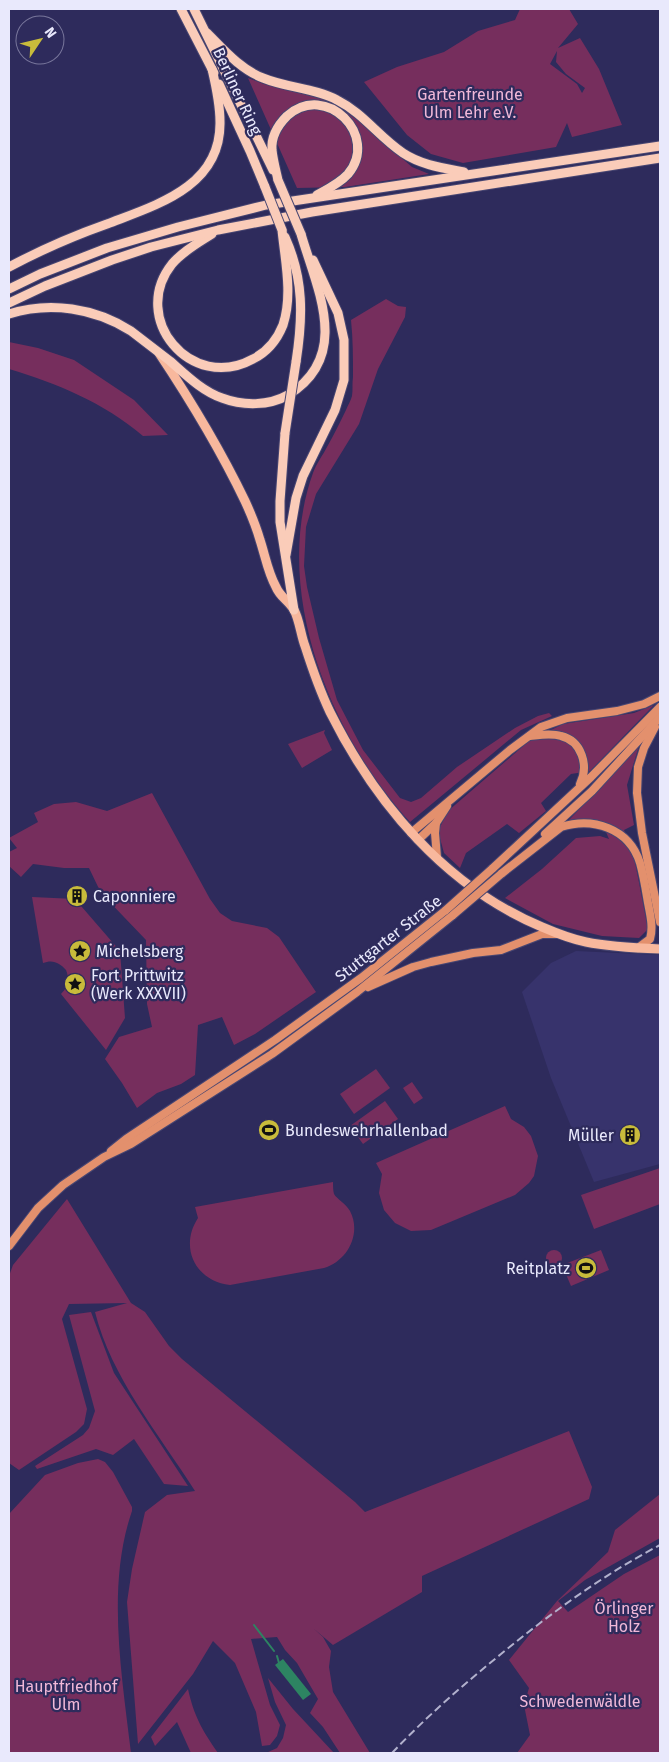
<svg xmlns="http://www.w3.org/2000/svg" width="669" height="1762" viewBox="0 0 669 1762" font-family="'Fira Sans',sans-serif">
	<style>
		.built { fill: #37336c }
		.green { fill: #762e5d; fill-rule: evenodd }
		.water { fill: #2d8462 }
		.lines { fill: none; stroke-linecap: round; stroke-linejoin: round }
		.stream { stroke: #2d8462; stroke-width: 2 }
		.secondary-casing { stroke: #484672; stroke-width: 10 }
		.primary-casing { stroke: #484672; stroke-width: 11 }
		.trunk-casing { stroke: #484672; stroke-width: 11 }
		.secondary { stroke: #e3906d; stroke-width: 8 }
		.primary { stroke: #f8b89d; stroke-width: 9 }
		.trunk { stroke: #faccb9; stroke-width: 9 }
		.rail { stroke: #b2b1cd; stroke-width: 2; stroke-dasharray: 8 4; stroke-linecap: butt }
		.secondary-bridge-casing { stroke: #484672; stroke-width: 10; stroke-linecap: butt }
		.trunk-bridge-casing { stroke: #484672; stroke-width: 11; stroke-linecap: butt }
		.secondary-bridge { stroke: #e3906d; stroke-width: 8 }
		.trunk-bridge { stroke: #faccb9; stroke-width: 9 }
		.labels { text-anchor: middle; stroke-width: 4.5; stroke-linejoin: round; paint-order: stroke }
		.street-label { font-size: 16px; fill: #e9e9fc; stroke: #2e2b5c }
		.park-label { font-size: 16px; fill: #f1b8d8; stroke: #2e2b5c }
		.poi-label { font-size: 16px; fill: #e9e9fc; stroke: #2e2b5c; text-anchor: start }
	</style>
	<rect width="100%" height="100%" fill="#2e2b5c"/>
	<path class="built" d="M576 951 660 955V1164L594 1182 551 1078 522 992 551 963Z"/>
	<g class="green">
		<path d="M520 9H569L578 24 558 48 580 38 599 69 622 125 572 137 567 123 556 147 463 163 431 154 407 135 364 82 397 67 444 52 478 31 515 20ZM557 51 556 62 566 74 585 88 582 93 577 84 550 64Z"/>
		<path d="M248 78 264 84 327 99 359 121 412 167 429 174 345 187 297 188Z"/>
		<path d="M386 299 398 306 406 307 405 317 378 369 359 424 316 494 306 527 304 566 307 587 319 638 337 700 363 750 400 798 411 802 421 798 457 767 515 728 538 716 549 713 552 716 521 730 410 822C330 735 271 590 313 473 316 464 323 455 327 447 334 435 340 422 346 410 348 405 351 400 352 396 353 390 352 383 353 377 353 358 353 339 351 320Z"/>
		<path d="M9 342 38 348 74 360 134 400 168 435 143 436C103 402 58 384 9 369Z"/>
		<path d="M654 705 590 771 571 774 541 803 546 811 519 833 507 824 466 853 460 868 444 853 438 831 448 811 529 741 563 724 634 713Z"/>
		<path d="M325 730 324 733 332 750 302 768 288 744Z"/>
		<path d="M639 746 627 785 634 825 624 830 635 862 648 929 639 938 602 936 553 924 505 898 542 869 576 838 600 836 609 839 606 832 569 820Z"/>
		<path d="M152 793 210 899 220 913 232 921 267 928 279 937 316 992 255 1034 234 1045 222 1017 198 1025 195 1075 181 1084 157 1093 137 1108 122 1083 105 1059 119 1037 152 1027 147 1004 146 940 101 893 89 868H64L33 864 21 877 9 866V852L17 848 9 838 38 822 34 813 54 804 76 802 107 811Z"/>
		<path d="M32 897 75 899 120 951 125 1018 106 1050 61 994C68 987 70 980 66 970 60 963 53 959 43 963Z"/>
		<path d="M376 1069 390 1088 354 1114 340 1094Z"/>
		<path d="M412 1082 423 1098 414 1104 403 1088Z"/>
		<path d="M385 1101 398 1119 363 1144 350 1126Z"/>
		<path d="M505 1106 511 1119 524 1127 531 1136 538 1156 534 1176 529 1183 515 1195 431 1230 411 1231 395 1223 384 1210 379 1193 382 1174 376 1163Z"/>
		<path d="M660 1168V1204L594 1229 581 1195Z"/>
		<path d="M333 1182C333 1185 333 1191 334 1194 337 1199 346 1204 350 1211 362 1234 347 1261 324 1268L230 1285C195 1281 179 1247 198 1218L195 1207Z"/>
		<path d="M67 1199 131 1303 145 1312 169 1346 182 1359 355 1502 365 1512 569 1431 592 1487 589 1499 422 1576V1592L333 1645 313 1628 323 1637 331 1651 329 1667 333 1692 370 1753H340L323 1727 310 1713 318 1699 297 1663 285 1650 277 1637 251 1639 270 1705 280 1725 277 1736 270 1745 262 1746 256 1712 235 1663 213 1641 193 1674 138 1744 127 1602 132 1569 145 1512 167 1495 195 1491C159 1434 111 1377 95 1312L127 1303 69 1304 62 1319 87 1409 84 1424 76 1432 19 1470 9 1463V1276L13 1265Z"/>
		<path d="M601 1250 609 1270 571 1286 562 1265Z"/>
		<circle cx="554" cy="1258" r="8"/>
		<path d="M91 1312 114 1373 188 1486 164 1484 134 1439 113 1455 96 1449 37 1469 35 1466 83 1435 89 1428 95 1411 69 1315Z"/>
		<path d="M98 1459 105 1462 113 1472 132 1507V1511C106 1586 122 1676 131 1753H9V1514L45 1475 78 1463Z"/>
		<path d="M660 1494V1538L585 1580 558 1601 568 1612 624 1574 660 1555V1753H517L530 1735 524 1705 529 1688 509 1660 557 1601 608 1552 615 1530Z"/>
		<path d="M268 1678 293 1709 334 1753H266L277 1748 283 1738 286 1725 275 1702Z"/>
		<path d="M188 1689C194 1716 202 1730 218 1753H245H191L177 1722 155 1746 151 1737Z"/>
	</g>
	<path class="water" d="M283 1659 311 1694 303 1700 275 1665Z"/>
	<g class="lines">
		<g class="stream">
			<path d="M254 1625 274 1651"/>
			<path d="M277 1656 279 1663"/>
		</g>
		<g class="secondary-casing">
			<g id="secondary">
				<path d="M655 727 644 748 638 767 637 793 642 833 660 922"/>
				<path d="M530 736C540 735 551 733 561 736 582 741 589 766 580 784"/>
				<path d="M436 823 435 833 437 857"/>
				<path d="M411 833 510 750 541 727 567 718 617 711 644 704 660 696"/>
				<path d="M545 834 592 791 660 717"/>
				<path d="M418 840 436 823 447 806"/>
				<path d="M492 869 591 777 660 707"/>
				<path d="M501 874 561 827C593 817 629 828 640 863 643 874 645 885 647 897 649 911 654 925 650 939L638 948"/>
				<path d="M368 987 413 967 431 962 473 953 501 950 542 934H557"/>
				<path d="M111 1151 126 1139 275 1040 361 978 446 910"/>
				<path d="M9 1246 38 1208 63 1185 104 1157 131 1144 272 1054 357 992 453 915"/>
			</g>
		</g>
		<g class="primary-casing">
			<path id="primary" d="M159 353C191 401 220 449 245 501 251 514 256 526 260 540 265 555 268 573 276 587 280 597 289 601 294 610 299 618 301 636 305 646 312 668 320 691 330 712 376 804 446 887 542 927 556 933 571 939 586 942 610 947 635 948 660 949"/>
		</g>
		<g class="trunk-casing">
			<g id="trunk">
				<path d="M181 9 214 73"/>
				<path d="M194 9 273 170"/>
				<path d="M207 33C224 50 240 69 263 78 287 88 315 88 337 100 363 113 379 137 403 153 421 165 443 168 464 172"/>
				<path d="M219 84 250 151 265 187"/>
				<path d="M278 180C276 171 273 160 272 150 271 137 278 125 287 116 326 81 380 136 348 174 340 183 328 189 317 195"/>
				<path d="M212 234C198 243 183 251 172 264 129 318 191 393 253 359 267 352 277 340 283 325 293 295 285 260 282 230"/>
				<path d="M285 237C304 279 303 317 296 362"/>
				<path d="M9 267C41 250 73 236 107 224 156 205 221 187 220 122 220 104 216 86 212 69"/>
				<path d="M9 289 40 274 107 248 178 227 266 205 660 146"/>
				<path d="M9 303 45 286 112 260 151 247 218 230 312 212 660 158"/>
				<path d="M9 314C50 301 95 308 131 331 144 341 157 351 170 361 186 375 202 391 222 398 243 406 269 406 288 395 352 356 317 289 301 234"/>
				<path d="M285 433 280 501V522L294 610"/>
				<path d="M286 555 296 498 303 476 335 410 344 380V340L338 313 313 260"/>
			</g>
		</g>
		<use href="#secondary" class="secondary"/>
		<use href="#primary" class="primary"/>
		<use href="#trunk" class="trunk"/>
		<path class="rail" d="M392 1753C426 1717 463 1685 501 1654 551 1613 603 1575 660 1545"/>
		<g class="secondary-bridge-casing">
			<g id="secondary-bridge">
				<path d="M446 910 492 869"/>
				<path d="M453 915 501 874"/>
			</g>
		</g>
		<g class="trunk-bridge-casing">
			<g id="trunk-bridge">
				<path d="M278 180 301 234"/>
				<path d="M265 187 282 230"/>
				<path d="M285 433 296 362"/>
			</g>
		</g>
		<use href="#secondary-bridge" class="secondary-bridge"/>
		<use href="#trunk-bridge" class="trunk-bridge"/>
	</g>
	<defs>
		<g id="building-disc" transform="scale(1.125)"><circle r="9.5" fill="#c8bb3b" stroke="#2e2b5c"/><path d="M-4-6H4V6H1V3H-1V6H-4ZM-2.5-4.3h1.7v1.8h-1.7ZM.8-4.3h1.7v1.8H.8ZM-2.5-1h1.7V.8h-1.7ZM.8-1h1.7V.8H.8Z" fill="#111"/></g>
		<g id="sight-disc" transform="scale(1.125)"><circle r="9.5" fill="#c8bb3b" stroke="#2e2b5c"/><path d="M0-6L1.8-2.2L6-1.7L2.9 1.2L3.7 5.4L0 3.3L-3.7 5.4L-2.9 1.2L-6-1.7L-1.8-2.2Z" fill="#111"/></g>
		<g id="stadium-disc" transform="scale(1.125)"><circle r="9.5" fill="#c8bb3b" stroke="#2e2b5c"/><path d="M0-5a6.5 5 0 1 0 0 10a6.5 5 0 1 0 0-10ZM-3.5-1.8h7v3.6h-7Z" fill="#111"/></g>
	</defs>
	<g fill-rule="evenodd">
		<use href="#building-disc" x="77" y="896"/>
		<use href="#sight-disc" x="80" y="951"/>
		<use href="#sight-disc" x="75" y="984"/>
		<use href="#stadium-disc" x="269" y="1130"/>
		<use href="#building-disc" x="630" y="1135"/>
		<use href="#stadium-disc" x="586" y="1268"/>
	</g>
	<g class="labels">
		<g class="street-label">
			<text transform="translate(238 91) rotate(65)" y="6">Berliner Ring</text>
			<text transform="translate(388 938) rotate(-38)" y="6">Stuttgarter Straße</text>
		</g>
		<g class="park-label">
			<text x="470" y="100">Gartenfreunde<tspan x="470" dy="18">Ulm Lehr e.V.</tspan></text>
			<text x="624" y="1614">Örlinger<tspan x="624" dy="18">Holz</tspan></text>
			<text x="66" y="1692">Hauptfriedhof<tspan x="66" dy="18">Ulm</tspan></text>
			<text x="580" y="1707">Schwedenwäldle</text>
		</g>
		<g class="poi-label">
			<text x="93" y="902">Caponniere</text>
			<text x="96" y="957">Michelsberg</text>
			<text x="91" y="981">Fort Prittwitz<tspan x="91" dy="18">(Werk XXXVII)</tspan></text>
			<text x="285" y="1136">Bundeswehrhallenbad</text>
			<text x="614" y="1141" text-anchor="end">Müller</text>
			<text x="570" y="1274" text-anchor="end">Reitplatz</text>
		</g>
	</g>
	<rect width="669" height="1762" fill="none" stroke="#e9e9fc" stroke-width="20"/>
	<g transform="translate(40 40) rotate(55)"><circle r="24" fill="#2e2b5c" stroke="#79779c"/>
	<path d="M0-4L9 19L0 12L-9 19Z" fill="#c8bb3b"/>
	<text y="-8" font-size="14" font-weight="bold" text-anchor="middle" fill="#e9e9fc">N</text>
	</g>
</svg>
